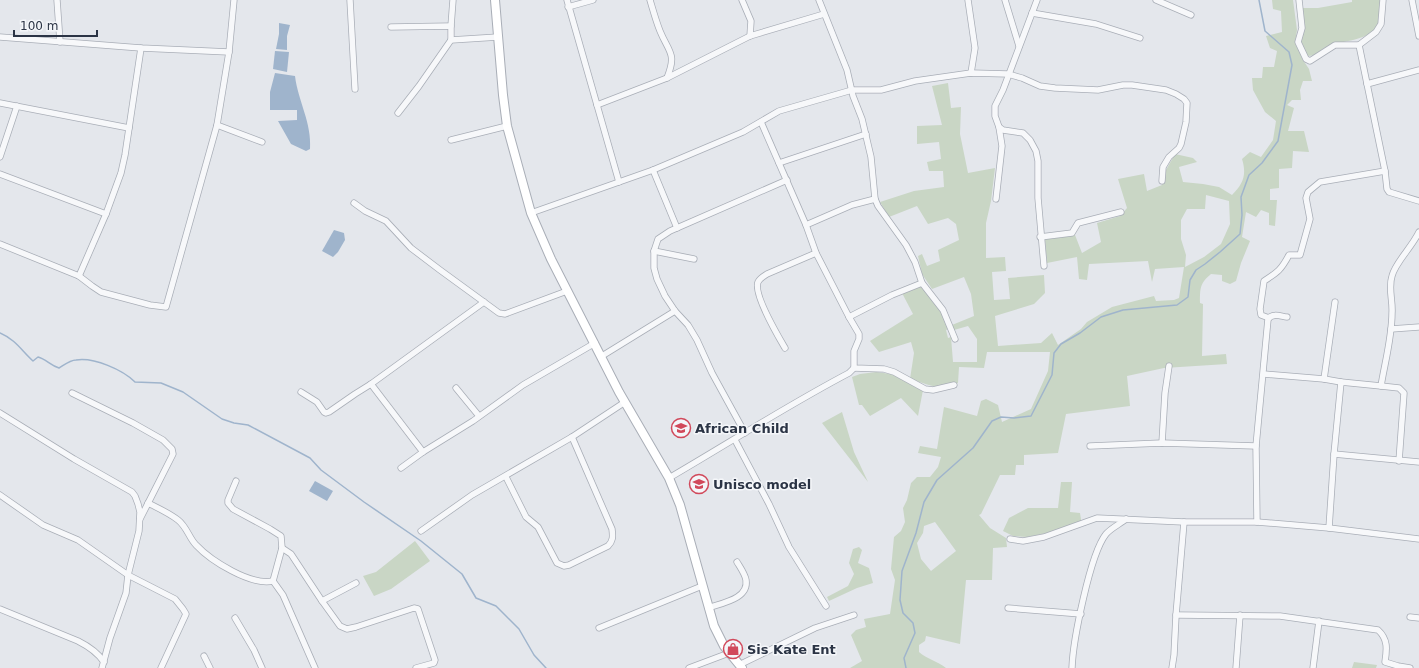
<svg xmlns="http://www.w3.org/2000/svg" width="1419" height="668" viewBox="0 0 1419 668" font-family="'DejaVu Sans',sans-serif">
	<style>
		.green { fill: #c9d6c5; fill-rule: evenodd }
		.water { fill: #9fb4cc }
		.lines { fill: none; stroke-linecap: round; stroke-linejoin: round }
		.stream { stroke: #9fb4cc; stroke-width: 1.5 }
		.street-casing { stroke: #a9aeb7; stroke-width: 7 }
		.secondary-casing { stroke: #a9aeb7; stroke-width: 10 }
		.street { stroke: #f7f8fa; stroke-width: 5.5 }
		.secondary { stroke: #fff; stroke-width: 8 }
		.labels { text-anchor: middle; stroke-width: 3; stroke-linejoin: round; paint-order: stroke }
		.poi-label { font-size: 13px; font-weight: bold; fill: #2b3445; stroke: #f4f6f9; text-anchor: start }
	</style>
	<rect width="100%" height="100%" fill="#e4e7ec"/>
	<g class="green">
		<path d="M1272 0H1293L1297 30 1295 43 1303 60 1309 69 1312 81H1303L1300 90 1301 100H1292L1287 105 1294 108 1288 131H1304L1309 152 1293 151 1292 168 1279 169V188L1270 189V200H1277L1275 226 1269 225V213L1261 210 1256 217 1246 212 1242 237 1250 241 1241 263 1236 281 1230 284 1222 281V275L1211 274C1200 283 1200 288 1200 303L1203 304 1202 356 1226 354 1227 364 1164 368 1127 376 1130 406 1066 414 1058 453 1024 455V465H1016L1015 475H1000L981 514 979 515 990 528 1006 538 1007 547 993 548 992 580H966L960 644 926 636 925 641 919 645V652C927 659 937 661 946 668H850L862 661 851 635 856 630 866 627 864 619 890 614 895 580 891 569 894 537 901 531 905 522 903 508 907 500 911 483 917 477H930L938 467 941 457 918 453 920 446 937 449 944 407 977 416 981 401 986 399 998 405 1002 422 1031 409 1048 371 1050 352H987L984 368 959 367 958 383C945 393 924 383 910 379L914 353 911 342 879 352 870 341 913 314 902 293 921 285 949 319 948 329 946 330 948 338 951 337 953 362H977V339L968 326 954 330 952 325 974 316 971 294 964 277 932 289 922 274 918 256 922 254 927 266 940 261 938 250 959 240 956 224 948 218 928 224 917 206 889 217 880 202 914 191 944 187 943 171H929L927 162 941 159 939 142 917 144V126L942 125 932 86 948 83 951 108 961 107 960 134 968 173 995 168 991 201 986 223V258L1005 257 1006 271 992 272 994 300 1010 299 1008 278 1044 275 1045 293 1034 304 995 316 998 346 1041 343 1052 333 1058 345 1081 329 1087 322 1112 307 1154 296 1156 301 1174 300 1179 298 1184 267 1155 269 1152 282 1148 261 1089 264 1087 280 1079 279 1077 257 1047 263 1045 239 1075 235 1082 253 1101 242 1097 223 1120 216 1127 208 1118 179 1144 174 1147 191 1162 185 1166 170 1175 154 1193 158 1197 162 1179 167 1183 182 1203 184 1219 187 1232 195C1243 184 1247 175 1242 159L1250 152 1261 157 1273 140 1276 121 1265 112 1253 90 1252 78H1262L1263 67H1274L1277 51 1270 48 1266 36 1282 32 1281 11 1273 9ZM1206 195 1229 201 1230 224 1221 244 1204 257 1185 267 1186 255 1181 239V220L1187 209H1205ZM935 522 956 551 931 571 921 559 917 543 923 533 924 526Z"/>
		<path d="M1352 0H1381C1380 7 1381 18 1378 25 1373 40 1339 41 1326 47 1318 51 1318 56 1307 56L1299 40 1303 8H1318L1352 2Z"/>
		<path d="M876 372 891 374 923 390 918 416 901 398 870 416 862 405H859L852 377 860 374Z"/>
		<path d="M842 412 854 452 868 482 822 423Z"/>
		<path d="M1061 482H1072L1070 512 1080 513 1082 526 1027 537 1013 536 1003 531 1009 518 1028 508H1058Z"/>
		<path d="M415 541 430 561 391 589 374 596 363 576 376 572Z"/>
		<path d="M859 547 862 550 858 563 869 568 873 583 857 588 829 601 827 597 848 586 854 574 849 563 853 549Z"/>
		<path d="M1354 662 1377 665 1376 668H1352Z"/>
	</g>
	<g class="water">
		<path d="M279 23 290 25 287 36V50L276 49 279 34Z"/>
		<path d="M275 51 289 52 287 72 273 69Z"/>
		<path d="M275 73 295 76C298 101 312 123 310 149L306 151 291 144 278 121 297 120V110H270V92Z"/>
		<path d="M334 230 344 233 345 240 338 252 333 257 322 251Z"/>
		<path d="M315 481 333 491 327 501 309 491Z"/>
	</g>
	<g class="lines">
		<g class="stream">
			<path d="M0 333C16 340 21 350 33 361L38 357C46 359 50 365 59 368 64 365 70 360 76 360 94 357 123 370 135 382L161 383 183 392 222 419 234 423 248 425 310 458 321 470 364 502 421 541 462 574 476 598 496 606 519 629 534 655 546 668"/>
			<path d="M906 668 904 658 915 633 913 623 903 613 900 600 902 571 916 533 924 502 937 480 973 448 992 421 1001 417 1014 418 1031 416 1052 375 1054 353 1061 344 1080 333 1101 317 1123 310 1177 305 1188 297 1190 280 1196 270 1205 264 1220 252 1240 234 1242 215 1241 197 1249 175 1262 163 1278 141 1292 65 1289 52 1265 31 1259 0"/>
		</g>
		<g class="street-casing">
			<g id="street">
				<path d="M57 0 60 42"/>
				<path d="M350 0 355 89"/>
				<path d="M567 0 619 182"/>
				<path d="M650 0C653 10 656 21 660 31 669 53 677 53 667 78"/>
				<path d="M742 0 751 21 750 36"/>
				<path d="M819 0 847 70 853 96 862 119 871 157 875 199 878 206 906 245 915 262 922 283 943 310 955 339"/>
				<path d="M968 0 975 48 971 73"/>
				<path d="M1005 0 1019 46"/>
				<path d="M1037 0 1003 90 995 106V116L999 127 1003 130 1023 133 1030 140 1036 151 1038 161V198L1044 266"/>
				<path d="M1156 0 1191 15"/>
				<path d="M1299 0 1302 28 1298 42 1306 59 1310 61 1335 45H1359L1376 32 1381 24 1383 0"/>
				<path d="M1412 0 1419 36"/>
				<path d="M568 7 593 0"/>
				<path d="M1032 13 1096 24 1140 38"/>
				<path d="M451 26 453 0"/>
				<path d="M391 27 451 26V40"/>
				<path d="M0 37 141 48 229 52"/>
				<path d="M1359 45 1385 171 1387 189 1389 192 1419 201"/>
				<path d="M1367 84 1419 70"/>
				<path d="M0 103 129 128"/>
				<path d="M597 105 667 78 750 36 824 14"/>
				<path d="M398 113 419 86 451 40 498 37"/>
				<path d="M761 122 806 225 816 253 849 317 859 334V339L854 351V368L884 369 894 372 925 389 933 390 954 385"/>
				<path d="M217 125 262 142"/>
				<path d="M451 140 507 126"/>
				<path d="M0 157 17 106"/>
				<path d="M779 163 866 134"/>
				<path d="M653 170 677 228"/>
				<path d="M0 174 106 214"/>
				<path d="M996 199 1002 146 999 127"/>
				<path d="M354 203 365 211 386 221 411 248 440 270 499 313 505 314 567 291"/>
				<path d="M531 213 653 170 743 132 779 111 852 90H881L915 81 971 73 1008 74 1022 78 1040 86 1055 88 1098 90 1123 85H1132L1166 90 1176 94 1184 99 1187 103 1186 122 1181 144 1179 148 1169 157 1163 167 1162 181"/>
				<path d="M806 225 852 205 875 199"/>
				<path d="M1040 237 1072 233 1078 223 1121 212"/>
				<path d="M0 244 79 276 92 286 101 292 150 305 166 307 217 125 229 52 234 0"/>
				<path d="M654 251 694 259"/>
				<path d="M79 276 106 214 121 173 125 155 141 48"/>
				<path d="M849 317 892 295 922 283"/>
				<path d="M1269 318 1261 315 1260 309 1264 281C1278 272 1281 270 1289 255H1300L1310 219 1306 198 1308 192 1320 182 1385 171"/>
				<path d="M1391 329 1419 327"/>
				<path d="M785 348C778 336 753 294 758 282 760 278 764 276 767 274L816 253"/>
				<path d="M602 356 675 311"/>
				<path d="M1264 374 1324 379 1341 382"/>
				<path d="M1324 379 1335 302"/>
				<path d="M371 384 423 452"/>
				<path d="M1381 386 1399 388 1404 393 1399 461"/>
				<path d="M456 388 479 416"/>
				<path d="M301 392 317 402 324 412 326 413 329 412 355 394 371 384 484 302"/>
				<path d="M72 393 133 423 163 440 172 449 173 454 140 519"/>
				<path d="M0 413 74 459 132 492 135 496 138 504 140 512 139 531 128 575 126 593 110 638 102 668"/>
				<path d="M745 433 712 373 697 340 688 325 675 311 665 296 657 279 654 268V251L658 239 670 231 787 180"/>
				<path d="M735 440 769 504 789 547 826 606"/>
				<path d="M1162 443 1165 393 1169 366"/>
				<path d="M1090 446 1162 443 1256 446"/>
				<path d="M1334 454 1419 462"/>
				<path d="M401 468 423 452 473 421 523 385 595 343"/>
				<path d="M506 477 526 517 538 527 557 563 564 566 569 565 608 546C613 541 613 537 612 529L572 437"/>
				<path d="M669 478C729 443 788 405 849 373L854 368"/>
				<path d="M236 481 228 500V503L233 509 270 529 281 536 282 548 273 581 283 595 315 668"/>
				<path d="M0 495 43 525 78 540 128 575 175 599 183 609 186 614 161 668"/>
				<path d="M148 503C158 508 169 513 178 520 187 527 189 538 196 545 211 561 251 586 273 581"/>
				<path d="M1257 522 1256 446 1268 319C1272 313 1280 316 1287 317"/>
				<path d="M1329 528 1334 454 1341 382 1381 386C1385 362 1392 337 1392 313 1393 301 1388 288 1392 276 1395 263 1412 247 1419 232"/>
				<path d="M421 531 472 495 572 437 625 402"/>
				<path d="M1010 539 1023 541 1044 537 1097 518 1184 522H1257L1329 528 1419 539"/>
				<path d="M282 548 291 554 322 601 356 583"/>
				<path d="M322 601 340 626 347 629 356 627 414 608 418 609 435 660 434 663 416 668"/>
				<path d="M708 608C722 603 749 599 746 580 745 574 740 567 737 562"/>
				<path d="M1008 608 1081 614"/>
				<path d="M0 609 78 641C88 646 98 653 104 662"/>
				<path d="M1176 615 1280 616 1378 630C1388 639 1387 649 1385 662L1398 666 1410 668"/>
				<path d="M1410 617 1419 618"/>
				<path d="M235 618 254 650 262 668"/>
				<path d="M599 628 702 586"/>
				<path d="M204 656 210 668"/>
				<path d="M739 665 815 628 854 615"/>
				<path d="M689 668 729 653"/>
				<path d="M1072 668C1073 641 1090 554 1106 534 1111 528 1120 524 1126 519"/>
				<path d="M1172 668 1174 655 1176 615 1184 522"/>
				<path d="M1236 668 1240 615"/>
				<path d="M1313 668 1319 621"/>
			</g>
		</g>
		<g class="secondary-casing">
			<path id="secondary" d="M495 0 503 95 507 126 531 213 551 259 619 392 669 478 680 505 714 626 724 646 742 668"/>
		</g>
		<use href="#street" class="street"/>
		<use href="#secondary" class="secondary"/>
	</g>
	<defs>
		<g id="school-ring" transform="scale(1)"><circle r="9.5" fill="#f4f6f9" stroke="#d1495b" stroke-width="1.5"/><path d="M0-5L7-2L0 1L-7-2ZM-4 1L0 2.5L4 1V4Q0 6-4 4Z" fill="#d1495b"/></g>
		<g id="shop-ring" transform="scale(1)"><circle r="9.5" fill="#f4f6f9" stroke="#d1495b" stroke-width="1.5"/><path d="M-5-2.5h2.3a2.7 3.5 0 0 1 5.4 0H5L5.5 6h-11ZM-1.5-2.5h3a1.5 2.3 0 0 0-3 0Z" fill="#d1495b"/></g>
	</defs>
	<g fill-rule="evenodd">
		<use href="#school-ring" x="681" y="428"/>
		<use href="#school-ring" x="699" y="484"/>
		<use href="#shop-ring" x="733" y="649"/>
	</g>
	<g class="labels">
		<g class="poi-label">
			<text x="695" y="433">African Child</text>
			<text x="713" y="489">Unisco model</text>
			<text x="747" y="654">Sis Kate Ent</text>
		</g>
	</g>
	<path d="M14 30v6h83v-6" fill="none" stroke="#2b3445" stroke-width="2"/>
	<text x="20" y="30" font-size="12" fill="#2b3445" stroke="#f4f6f9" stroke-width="3" paint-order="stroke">100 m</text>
</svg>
